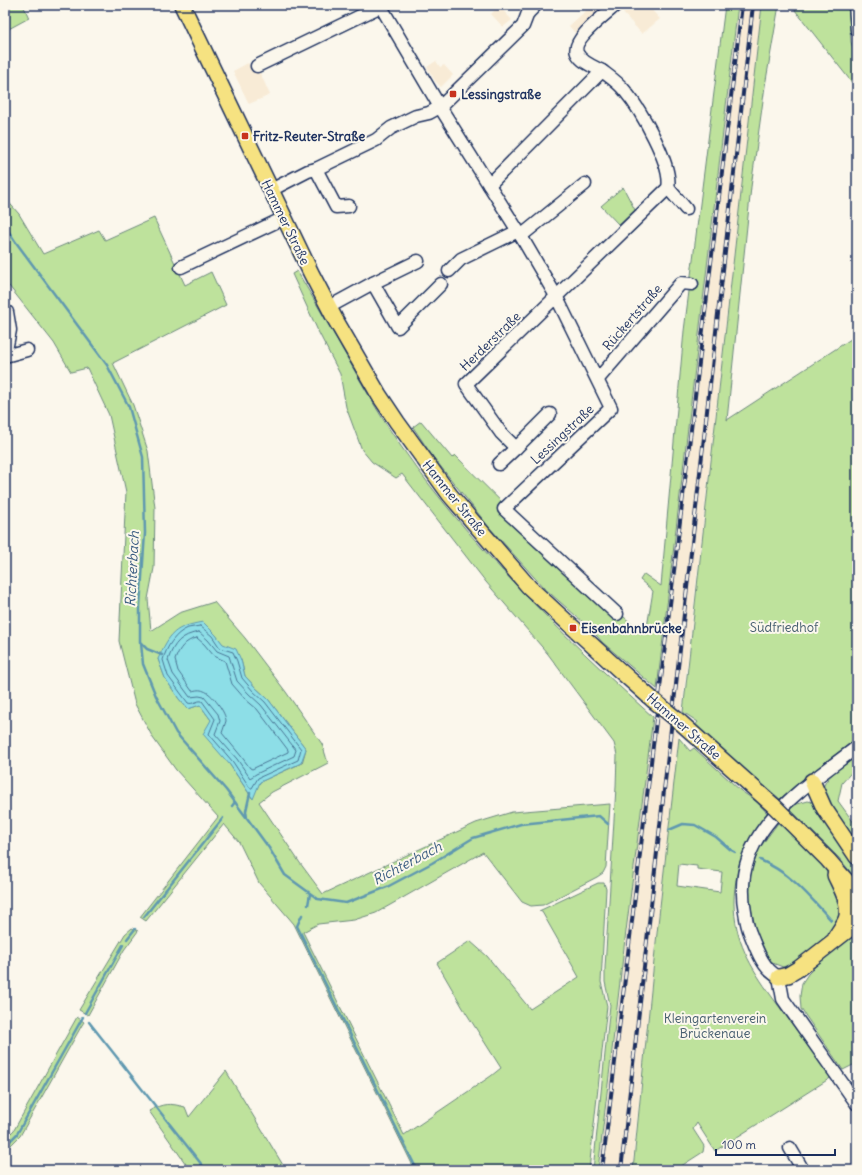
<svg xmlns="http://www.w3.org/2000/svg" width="862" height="1175" viewBox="0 0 862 1175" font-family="Delius,sans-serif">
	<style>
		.built { fill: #f8ebd6 }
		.green { fill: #bee29c; stroke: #6c887d; fill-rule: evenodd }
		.water { fill: #8ddee7; stroke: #5f98b0 }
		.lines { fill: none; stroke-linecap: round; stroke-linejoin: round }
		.shore { stroke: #497595; stroke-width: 1 }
		.stream { stroke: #5f98b0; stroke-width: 2.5 }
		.minor-casing { stroke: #1b2f5e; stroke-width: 15 }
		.major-casing { stroke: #1b2f5e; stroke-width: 18 }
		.minor { stroke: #fbf7ec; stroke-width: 12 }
		.major { stroke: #f6e281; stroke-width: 15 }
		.rail-casing { stroke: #1b2f5e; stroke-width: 4 }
		.rail { stroke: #fbf7ec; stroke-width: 2.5; stroke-dasharray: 8; stroke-linecap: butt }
		.major-bridge-casing { stroke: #1b2f5e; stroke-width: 18; stroke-linecap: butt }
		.major-bridge { stroke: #f6e281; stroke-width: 15 }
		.poi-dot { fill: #c8321e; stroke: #fbf7ec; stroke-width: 1.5 }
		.labels { text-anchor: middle; stroke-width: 4; stroke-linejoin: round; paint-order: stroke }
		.poi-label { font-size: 13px; font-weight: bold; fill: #1b2f5e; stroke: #fbf7ec; text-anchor: start }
		.street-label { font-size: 13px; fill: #1b2f5e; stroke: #fbf7ec }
		.park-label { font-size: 13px; fill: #445c6e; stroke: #fbf7ec }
		.water-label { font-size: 14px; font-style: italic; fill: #385b80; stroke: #fbf7ec }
	</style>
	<rect width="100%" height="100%" fill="#fbf7ec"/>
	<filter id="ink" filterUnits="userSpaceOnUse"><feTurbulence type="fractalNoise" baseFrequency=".025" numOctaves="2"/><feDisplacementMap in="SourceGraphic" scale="8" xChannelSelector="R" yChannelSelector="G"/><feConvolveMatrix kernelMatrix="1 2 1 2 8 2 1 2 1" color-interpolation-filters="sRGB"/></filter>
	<g filter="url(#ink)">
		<g class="built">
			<path d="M592 5H608L576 34 569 26Z"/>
			<path d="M632 5H647L660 19 642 34 623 13Z"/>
			<path d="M739 5H762L654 954 632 1170H599L637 843 658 691Z"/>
			<path d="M499 6 512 20 503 27 491 14Z"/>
			<path d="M436 61 440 67 444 65 453 75 441 87 435 81 427 67Z"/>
			<path d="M248 63 252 71 258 68 270 95 249 104 233 71Z"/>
		</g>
		<g class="green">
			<path d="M5 5H23L29 18 5 31Z"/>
			<path d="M725 5H738L657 689 602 642 592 630 543 587 489 527 433 457 413 427 421 421 452 458 455 455C513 515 574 571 635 627L643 630 647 627 653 591 640 580 644 574 661 586 684 331Z"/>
			<path d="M762 5H779L765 86 751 187 727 420 857 335V738L801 781 780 799 694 727 698 722 683 712Z"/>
			<path d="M791 5H848L851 42 857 61V89Z"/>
			<path d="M623 187 635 210 619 225 601 206Z"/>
			<path d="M5 198 19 214 43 254 99 230 105 240 154 218 185 285 211 272 226 305 113 363 133 405 148 451 155 508 154 568 148 599 151 631 179 613 214 602 245 638 286 692 322 744 328 763 272 792 259 802 300 863 323 894 476 823 512 812 610 804 606 867 603 873 597 877 543 905 531 906 522 902 483 852 399 900 376 913 354 920 318 924 303 932 404 1135 491 1076 501 1068 463 1008 437 963 470 941 487 956 530 1009 579 977 542 912 539 911 598 883H604L606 889 601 982 607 1006 589 1170H415L294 924 259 883 239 842 224 824 146 921 140 917 218 817 176 770 153 738 135 704 119 641 126 492 109 415 87 368 71 372 54 343 9 286 5 287ZM215 634 223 645 241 660 245 676 256 688 268 699 306 749 302 763 260 782 252 798 230 765 211 720 200 705 188 709 179 699 165 678 158 659Z"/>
			<path d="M297 271C316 303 335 335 353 368 368 394 383 421 400 445 472 547 561 634 653 717L625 939 598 1170H593L610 1005 605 982V968L616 787 617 755 614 743 548 654 486 582 402 474 396 478 372 462 362 450 346 407 340 374 318 331 292 274Z"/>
			<path d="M679 738 690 751 694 748 741 791 756 801 768 814C752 831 741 852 737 875 733 893 733 911 737 929 744 961 767 990 786 1016 801 1036 816 1057 832 1077L715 1151 697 1123 693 1129 704 1146 703 1152 675 1170H633L655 951ZM679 864 697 866V869L722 872 720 892 677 886Z"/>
			<path d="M857 755V766L842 783 838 801 857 827V846L822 791C825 775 845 765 857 755Z"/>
			<path d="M808 801 816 803 857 863V880L839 858 790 809 797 804Z"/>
			<path d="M778 823C796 837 817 856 829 874 836 884 839 898 843 909L834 931 821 942 791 964 783 967 775 964 769 959 755 929 749 897 750 875 758 850Z"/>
			<path d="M132 928 138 931 124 950 88 1015 79 1010 119 944 125 934Z"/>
			<path d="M857 929V1063L843 1070 801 1009 800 996 802 983 808 974 830 952Z"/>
			<path d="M77 1017 84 1022 82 1025 20 1136 5 1151V1139L14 1130Z"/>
			<path d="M226 1071 286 1170H190L149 1111C163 1103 170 1103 185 1107L189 1117Z"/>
		</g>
		<path class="water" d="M203 622 215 634 223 644 236 649 241 660 245 676 256 688 268 699 306 749 301 763 260 782 253 799 230 765 203 734 211 720 200 705 188 709 179 699 165 678 158 659C170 633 174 627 203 622Z"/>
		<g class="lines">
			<g class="shore">
				<path d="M200 626 212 636 220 648 233 652 237 661 242 678 253 691 265 702 301 749 298 760 258 778 252 788H250L233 762 209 734 215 719 202 701C197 700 193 705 188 703L168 676 163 660C166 648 175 633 188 628 192 627 196 627 200 626Z"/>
				<path d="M199 632 208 640 217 651 229 656 237 681 249 694 261 705 296 750 294 756 256 774 250 778 237 759 215 734 220 721 218 714 204 697 199 696 190 697 173 674 168 660C174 643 181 635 199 632Z"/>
				<path d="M197 638 204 644 214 656 225 661 232 684 245 699 257 709 288 750V752L252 769 250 768 241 756 222 733C223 729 225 725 226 721 226 713 212 693 204 691 200 689 196 690 192 691L178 671 175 660C179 649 185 640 197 638Z"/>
			</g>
			<g class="stream">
				<path d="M5 226 15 241 107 365 129 407 143 457 145 533 140 606V642L147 649 162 655"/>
				<path d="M141 643 143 664 156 696 176 733 226 790 246 817"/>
				<path d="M250 793 246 811 247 818 269 848 285 875 318 899 346 903 387 887 432 863 473 838 521 824 599 816 608 824"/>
				<path d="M232 806 235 802"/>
				<path d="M669 830 683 824 695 825 716 837 731 850 735 852"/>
				<path d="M760 860C791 873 809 896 831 920"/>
				<path d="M308 905 310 894"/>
				<path d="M302 915 297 926 417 1170"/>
				<path d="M144 917 223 818"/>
				<path d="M127 939 135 929"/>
				<path d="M85 1013 123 945"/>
				<path d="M89 1022 206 1170"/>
				<path d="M5 1146 17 1134 83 1017"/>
			</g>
			<g class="minor-casing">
				<g id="minor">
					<path d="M380 5 440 107 518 231 556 296 611 408 504 509 617 614"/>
					<path d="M855 5 857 30"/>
					<path d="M257 66 381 6"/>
					<path d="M602 71C594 67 581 62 577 53 571 40 607 13 616 5"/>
					<path d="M316 169 336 207 349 206"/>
					<path d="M489 185 602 71C610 77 619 83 625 91 640 109 673 165 668 188L466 384 501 433 516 448 550 414"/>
					<path d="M668 188 686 209"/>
					<path d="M271 190 308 171 316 169 376 140 391 128 416 116 429 113 440 107 523 26 528 13 536 5"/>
					<path d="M521 236 585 184"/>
					<path d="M181 267 284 218"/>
					<path d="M449 271 461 259 518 231"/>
					<path d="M373 283 418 261"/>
					<path d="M329 307 373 283 398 327 441 284"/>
					<path d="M5 355 10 330 7 312"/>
					<path d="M5 356 27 350"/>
					<path d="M598 379 681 283 692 284"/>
					<path d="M499 464 516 448"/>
					<path d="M857 747C803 789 729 831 745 912 746 919 747 926 750 933 756 948 763 970 779 977L783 999 857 1104"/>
					<path d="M790 1148 803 1170"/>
				</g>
			</g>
			<g class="major-casing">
				<g id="major">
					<path d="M182 5 311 273 335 319 379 395 397 422 450 495 529 587 617 668 653 700"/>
					<path d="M680 722 774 806"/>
					<path d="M812 781 824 808 857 857"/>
					<path d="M784 816 828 860 857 893"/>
					<path d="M835 875C841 888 849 901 847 916 846 922 840 930 836 936"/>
					<path d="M779 977 788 975 798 969 857 923"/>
				</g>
			</g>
			<use href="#minor" class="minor"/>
			<use href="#major" class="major"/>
			<g class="rail-casing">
				<g id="rail">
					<path d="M602 1170 742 5"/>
					<path d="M621 1170 753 5"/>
				</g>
			</g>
			<use href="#rail" class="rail"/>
			<g class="major-bridge-casing">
				<g id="major-bridge">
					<path d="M653 700 680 722"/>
					<path d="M774 806 784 816"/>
				</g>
			</g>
			<use href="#major-bridge" class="major-bridge"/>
		</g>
	</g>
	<g class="poi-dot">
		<rect x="449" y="90" width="8" height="8" rx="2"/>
		<rect x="241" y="132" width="8" height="8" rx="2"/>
		<rect x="569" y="624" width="8" height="8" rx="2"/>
	</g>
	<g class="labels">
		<g class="poi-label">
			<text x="461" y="99">Lessingstraße</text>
			<text x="253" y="141">Fritz-Reuter-Straße</text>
			<text x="581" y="633">Eisenbahnbrücke</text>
		</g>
		<g class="street-label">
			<text transform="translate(286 222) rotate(64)" y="5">Hammer Straße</text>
			<text transform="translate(632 317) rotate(-49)" y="5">Rückertstraße</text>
			<text transform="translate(490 341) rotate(-44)" y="5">Herderstraße</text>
			<text transform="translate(562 434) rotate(-43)" y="5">Lessingstraße</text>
			<text transform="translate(455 498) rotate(51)" y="5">Hammer Straße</text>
			<text transform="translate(684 726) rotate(41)" y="5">Hammer Straße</text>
		</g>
		<g class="park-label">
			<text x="784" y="632">Südfriedhof</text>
			<text x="715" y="1023">Kleingartenverein<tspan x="715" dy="15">Brückenaue</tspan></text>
		</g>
		<g class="water-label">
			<text transform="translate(132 569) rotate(-87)" y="5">Richterbach</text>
			<text transform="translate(407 863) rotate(-28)" y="5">Richterbach</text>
		</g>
	</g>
	<rect width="862" height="1175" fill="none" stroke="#fbf7ec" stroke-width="20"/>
	<rect x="10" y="10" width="842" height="1155" fill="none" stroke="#1b2f5e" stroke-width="1.5" filter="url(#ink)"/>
	<path d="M716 1149v6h119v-6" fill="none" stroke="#1b2f5e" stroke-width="2"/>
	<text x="722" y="1149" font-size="12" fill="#1b2f5e" stroke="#fbf7ec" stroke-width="3" paint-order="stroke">100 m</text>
</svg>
